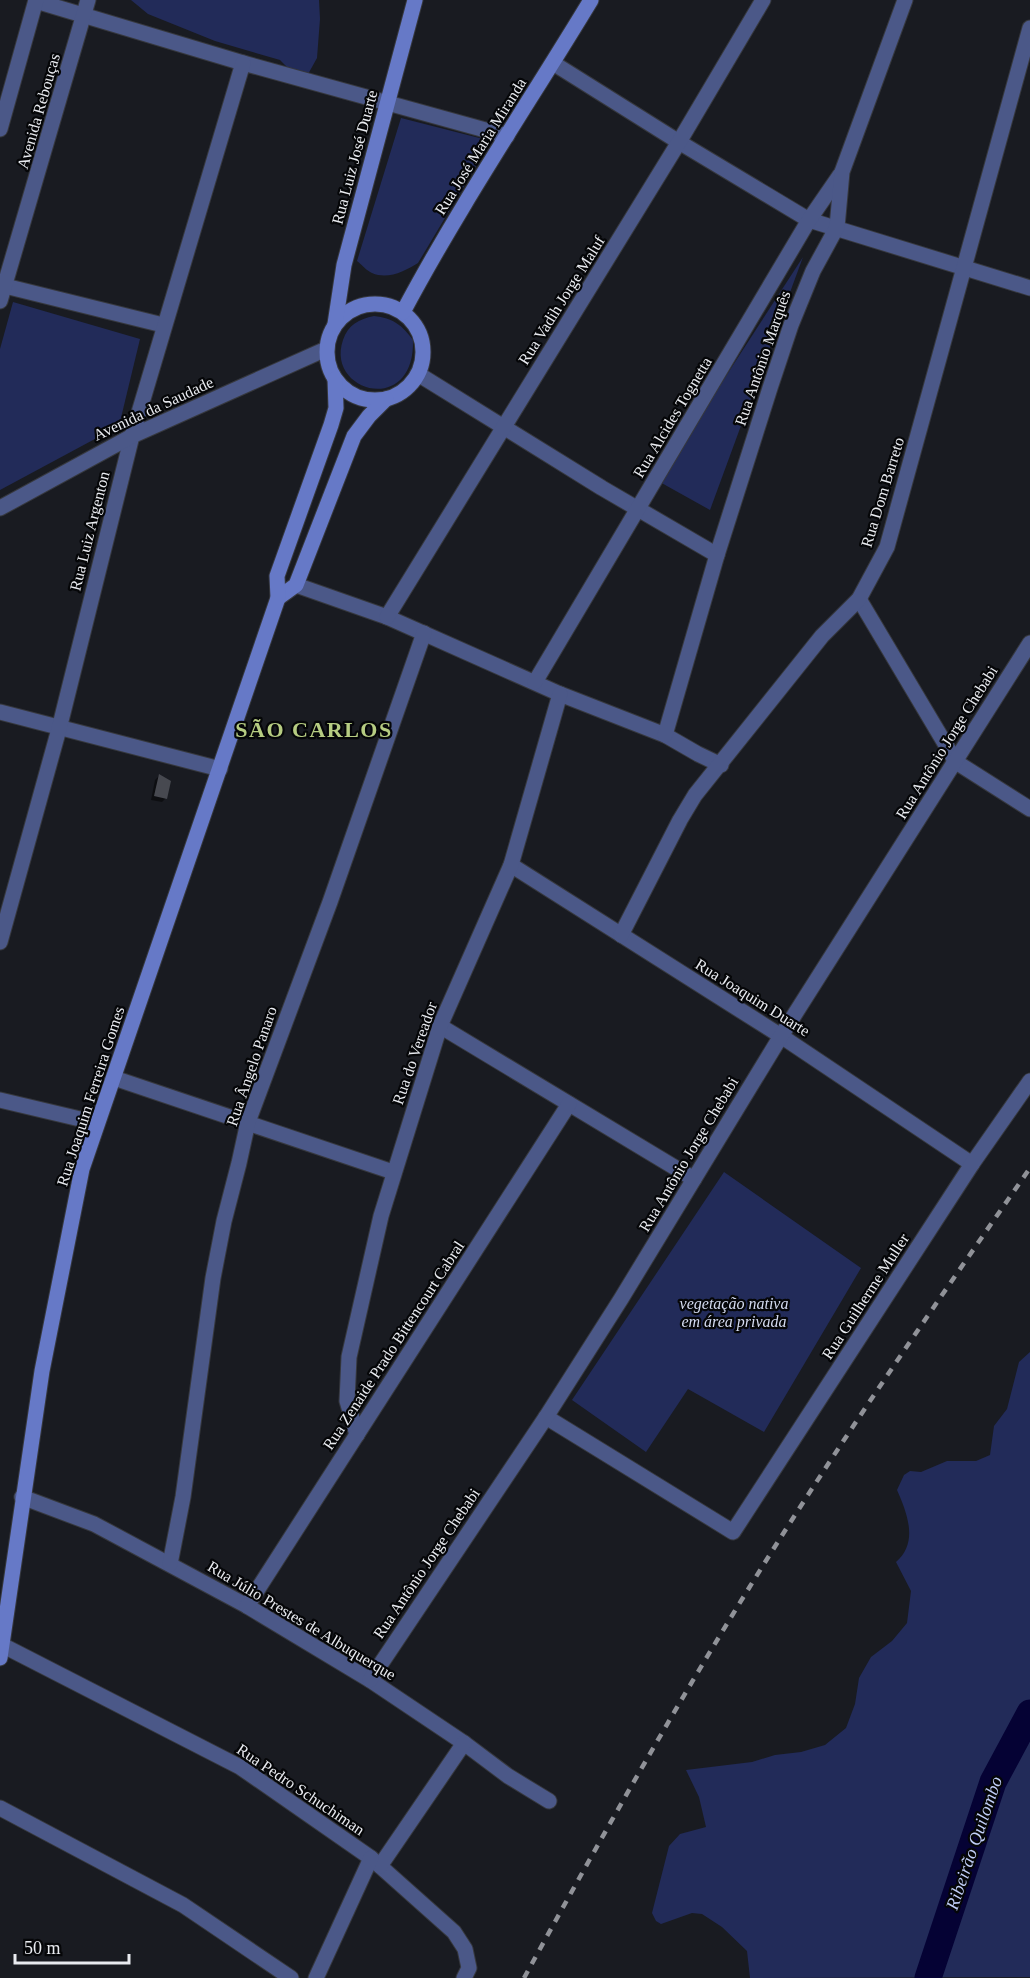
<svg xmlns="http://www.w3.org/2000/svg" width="1030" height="1978" viewBox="0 0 1030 1978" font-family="Georgia,serif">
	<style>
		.green { fill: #222b59 }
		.shadow { fill: #0007 }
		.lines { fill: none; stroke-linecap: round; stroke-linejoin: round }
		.river { stroke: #050234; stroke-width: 27 }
		.building { fill: #474950 }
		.minor-casing { stroke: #36383e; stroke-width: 17 }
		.tertiary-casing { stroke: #36383e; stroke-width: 17 }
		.secondary-casing { stroke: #36383e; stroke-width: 17 }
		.minor { stroke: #4b5888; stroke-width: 15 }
		.tertiary { stroke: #4b5888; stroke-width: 15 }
		.secondary { stroke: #6679c7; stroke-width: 15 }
		.rail { stroke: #909298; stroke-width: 4.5; stroke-dasharray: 8 8; stroke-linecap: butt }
		.labels { text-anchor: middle; stroke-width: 4.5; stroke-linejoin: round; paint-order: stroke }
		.street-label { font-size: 16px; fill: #e9ebf0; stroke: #050608 }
		.park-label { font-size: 16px; font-style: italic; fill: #d4dbf0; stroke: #050608 }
		.water-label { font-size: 18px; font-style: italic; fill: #c1cef7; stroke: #050608 }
		.district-label { font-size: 22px; font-weight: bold; letter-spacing: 1.5px; fill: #b6cc82; stroke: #050608 }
	</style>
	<rect width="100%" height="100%" fill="#191b21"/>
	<g class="green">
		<path d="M131 0H319L320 19 317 58 307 76 295 75 280 60 215 41 148 14Z"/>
		<path d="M401 118 491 141 418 263C405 271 388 280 372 273 367 271 362 265 357 261Z"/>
		<path d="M803 257 710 510 658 481Z"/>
		<path d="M13 302 140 339 119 426 0 490V349Z"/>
		<path d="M374 316C393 318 402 325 413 340 415 417 325 392 343 340 348 325 359 319 374 316Z"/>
		<path d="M724 1172 861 1268 764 1432 688 1389 646 1452 572 1400Z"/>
		<path d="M1030 1352V1977L750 1978 747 1951 722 1927 702 1914 692 1913 661 1924 656 1921 652 1913 669 1846 680 1834 706 1827 699 1797 686 1770 752 1762 775 1755 801 1752 825 1745 846 1728 855 1704 859 1678 871 1657 892 1641 907 1623 911 1591 896 1562C919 1542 907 1513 897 1490L904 1475 910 1471 921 1472 947 1461H976L990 1455 994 1426 1007 1409 1019 1362Z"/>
	</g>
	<path class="shadow" d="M159 776 169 782 165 799 162 802 151 800 155 780Z"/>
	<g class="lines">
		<path class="river" d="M928 1978 993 1782 1030 1713"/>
	</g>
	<path class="building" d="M159 774 171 781 167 799 154 796Z"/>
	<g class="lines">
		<g class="minor-casing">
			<g id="minor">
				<path d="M36 1 243 63 507 136"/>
				<path d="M553 63 679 142 809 220 1030 288"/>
				<path d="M5 286 163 325"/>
				<path d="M418 374 602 488 717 555"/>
				<path d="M296 585 387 617 560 694 665 735 698 754 721 765"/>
				<path d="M859 599 956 762 1030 809"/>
				<path d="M387 617 679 142 763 0"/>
				<path d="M535 682 809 220 840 175"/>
				<path d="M0 712 220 769"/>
				<path d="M665 735 717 555 770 388 791 325 813 271 837 227 842 172 905 0"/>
				<path d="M511 865 781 1036 972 1164"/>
				<path d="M621 935 680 820 695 795 822 636 859 599 887 547 1030 28"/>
				<path d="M0 942 59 729 132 436 243 63"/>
				<path d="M440 1026 694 1179"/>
				<path d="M114 1078 393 1172"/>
				<path d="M0 1100 97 1123"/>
				<path d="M546 1417 733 1532 972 1164 1030 1081"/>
				<path d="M357 1435 347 1401 349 1357 381 1216 440 1026 511 865 560 694"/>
				<path d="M22 1497 94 1524 247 1606 370 1680 464 1743 508 1776 549 1801"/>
				<path d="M170 1564 183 1497 213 1278 224 1221 239 1163 248 1122 330 902 424 633"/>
				<path d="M247 1606 569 1104"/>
				<path d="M2 1645 240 1767 371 1858 454 1932 465 1949 469 1968 464 1978"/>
				<path d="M370 1680 546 1417 621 1299 781 1036 1030 643"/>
				<path d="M0 1808 183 1905 291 1978"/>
				<path d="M380 1866 464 1743"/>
				<path d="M316 1978 371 1858"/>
			</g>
		</g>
		<g class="tertiary-casing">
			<g id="tertiary">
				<path d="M0 129 36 0"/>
				<path d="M0 301 88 0"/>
				<path d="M0 508 132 436 326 349"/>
			</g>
		</g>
		<g class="secondary-casing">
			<g id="secondary">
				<circle cx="375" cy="352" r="48"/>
				<path d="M403 312C460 205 528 104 591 0"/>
				<path d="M335 324 344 265 415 0"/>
				<path d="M278 598 296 585 354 436 369 416 386 399"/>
				<path d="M0 1658 42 1371 82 1169 278 598 277 576 331 425 336 408 335 379"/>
			</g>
		</g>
		<use href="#minor" class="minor"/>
		<use href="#tertiary" class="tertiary"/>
		<use href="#secondary" class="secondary"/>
		<path class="rail" d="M524 1978C608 1825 694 1673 788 1526 866 1404 948 1286 1030 1168"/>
	</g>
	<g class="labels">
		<g class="street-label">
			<text transform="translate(38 111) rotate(-74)" y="6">Avenida Rebouças</text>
			<text transform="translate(480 146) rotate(-58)" y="6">Rua José Maria Miranda</text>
			<text transform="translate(354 157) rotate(-75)" y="6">Rua Luiz José Duarte</text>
			<text transform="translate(561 300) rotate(-58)" y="6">Rua Vadih Jorge Maluf</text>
			<text transform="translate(762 358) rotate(-71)" y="6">Rua Antônio Marquês</text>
			<text transform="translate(153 408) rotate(-25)" y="6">Avenida da Saudade</text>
			<text transform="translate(672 417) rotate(-59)" y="6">Rua Alcides Tognetta</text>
			<text transform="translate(882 492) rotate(-73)" y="6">Rua Dom Barreto</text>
			<text transform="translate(89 531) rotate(-76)" y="6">Rua Luiz Argenton</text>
			<text transform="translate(946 742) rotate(-58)" y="6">Rua Antônio Jorge Chebabi</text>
			<text transform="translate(753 997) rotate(32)" y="6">Rua Joaquim Duarte</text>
			<text transform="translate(414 1053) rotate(-71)" y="6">Rua do Vereador</text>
			<text transform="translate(251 1066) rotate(-71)" y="6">Rua Ângelo Panaro</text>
			<text transform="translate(90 1096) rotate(-72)" y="6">Rua Joaquim Ferreira Gomes</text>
			<text transform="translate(688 1154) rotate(-59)" y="6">Rua Antônio Jorge Chebabi</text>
			<text transform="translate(865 1296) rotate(-57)" y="6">Rua Guilherme Muller</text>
			<text transform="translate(393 1345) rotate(-57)" y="6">Rua Zenaide Prado Bittencourt Cabral</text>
			<text transform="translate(426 1563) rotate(-56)" y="6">Rua Antônio Jorge Chebabi</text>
			<text transform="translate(302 1620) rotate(31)" y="6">Rua Júlio Prestes de Albuquerque</text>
			<text transform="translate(301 1789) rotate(34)" y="6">Rua Pedro Schuchiman</text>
		</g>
		<g class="park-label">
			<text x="734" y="1309">vegetação nativa<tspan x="734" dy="18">em área privada</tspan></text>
		</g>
		<g class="water-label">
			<text transform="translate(974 1843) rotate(-71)" y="6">Ribeirão Quilombo</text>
		</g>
		<g class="district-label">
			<text x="314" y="737">SÃO CARLOS</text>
		</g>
	</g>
	<path d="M15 1954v9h114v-9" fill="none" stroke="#e9ebf0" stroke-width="3"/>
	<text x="24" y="1954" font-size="18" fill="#e9ebf0" stroke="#050608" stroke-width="4.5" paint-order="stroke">50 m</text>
</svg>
